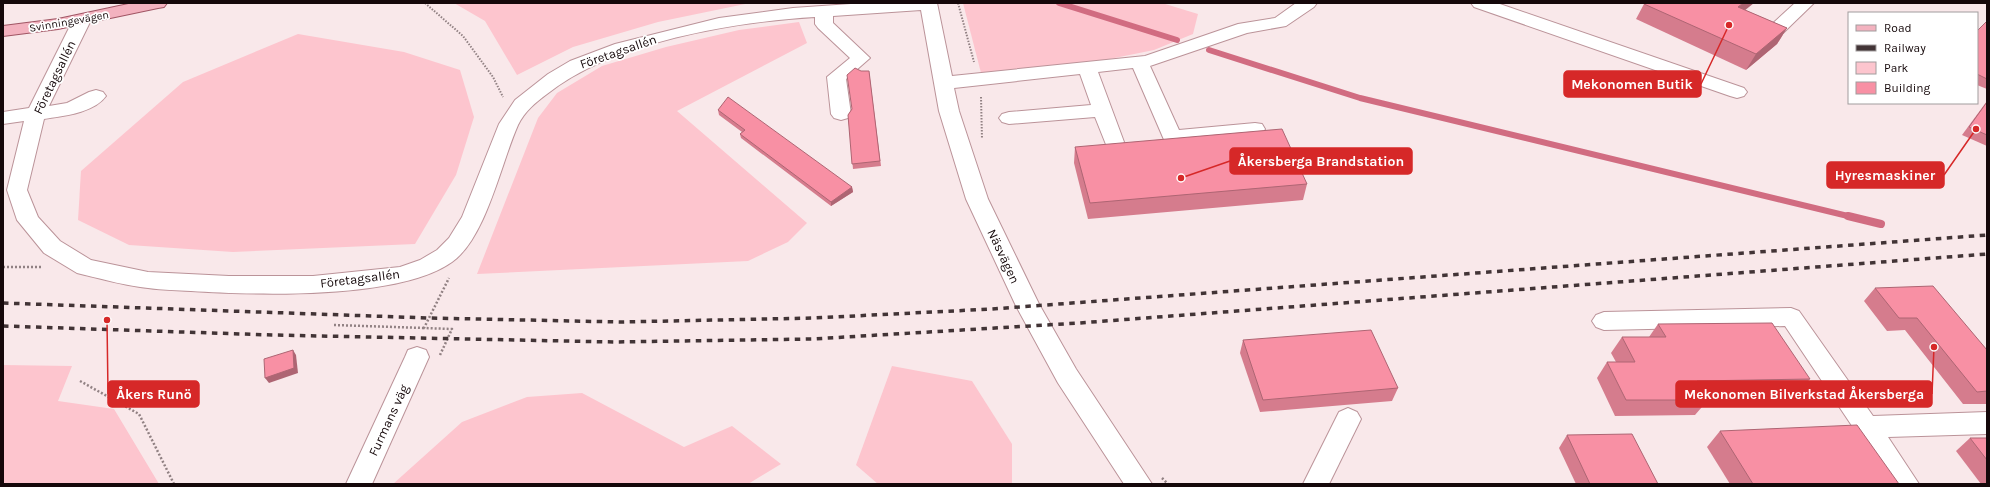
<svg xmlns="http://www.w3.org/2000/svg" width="1990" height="487" viewBox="0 0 1990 487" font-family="Karla,sans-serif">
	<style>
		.green { fill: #fdc5ce }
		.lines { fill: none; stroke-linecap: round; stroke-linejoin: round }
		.stream-far1 { stroke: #d16c81; stroke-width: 6 }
		.stream { stroke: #d16c81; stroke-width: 8 }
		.minor-casing { stroke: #bb9399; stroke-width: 2 }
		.major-casing { stroke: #a05564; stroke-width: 2 }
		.path-far1 { stroke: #918183; stroke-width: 2; stroke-dasharray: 1.5 1.5; stroke-linecap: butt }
		.path { stroke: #918183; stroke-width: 2.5; stroke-dasharray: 2 2; stroke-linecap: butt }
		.minor { fill: #fff; fill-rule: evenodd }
		.major { fill: #f3b2bf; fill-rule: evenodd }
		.rail { stroke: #423436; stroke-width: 3.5; stroke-dasharray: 5.5 5.5; stroke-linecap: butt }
		.wall { fill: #d57c8d }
		.shaded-wall { fill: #ae6573 }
		.building { fill: #f890a4; stroke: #ae6573 }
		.labels { text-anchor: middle; stroke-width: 3.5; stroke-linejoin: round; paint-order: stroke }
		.far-street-label { font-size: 11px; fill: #15080a; stroke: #fff }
		.street-label { font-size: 13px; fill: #15080a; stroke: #fff }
		.leader { fill: none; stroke: #d62828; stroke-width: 1.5 }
		.callout-dot { fill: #d62828; stroke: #fff; stroke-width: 1.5 }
		.callout { fill: #d62828; stroke: #d62828; stroke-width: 1.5 }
		.callout-label { font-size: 14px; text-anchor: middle; font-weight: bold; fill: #fff }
	</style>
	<rect width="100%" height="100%" fill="#f9e8ea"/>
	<g class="green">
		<path d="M454 3H750L658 22 573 47 517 75 485 21Z"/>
		<path d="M963 3H1162L1198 14 1193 34 1154 50 1080 65 981 73Z"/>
		<path d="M799 22 807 43 677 111 807 223 788 242 748 261 477 274 538 118 557 93 602 66 666 47 739 30Z"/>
		<path d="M298 34 404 52 460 70 474 117 456 175 415 244 233 252 129 245 78 220 81 171 183 82Z"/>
		<path d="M3 365 72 366 58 401 114 409 159 484H3Z"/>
		<path d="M892 366 972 381 1012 444V484H878L856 465Z"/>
		<path d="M582 393 684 447 732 426 781 464 748 484H393L462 422 527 397Z"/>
	</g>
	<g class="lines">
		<g class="stream-far1">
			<path d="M1059 3 1177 40"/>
			<path d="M1209 50 1360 98 1852 217"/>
		</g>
		<path class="stream" d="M1848 216 1881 224"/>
		<g class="minor-casing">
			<g id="minor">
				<path d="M865 3H937L952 76 1145 56 1238 24 1275 18 1296 3H1317L1314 7 1286 26 1247 33 1150 66 1179 130 1255 123 1262 124 1265 129 1262 134 1255 135 1172 143 1165 142 1133 68 1098 72 1124 142 1121 147 1114 149 1107 147 1095 117 1009 124 1002 122 999 118 1002 114 1009 112 1091 105 1080 74 954 88 959 111 988 199 1039 304 1076 369 1152 484H1124L1058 383 1016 306 966 199 939 111 921 10 833 16V23L870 58 846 79 851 114 848 118 841 120 834 118 831 114 827 77 850 58 818 28 815 24V17C733 22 612 42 547 94 535 103 525 111 518 125 501 163 486 238 452 262 399 300 255 295 191 291 177 290 162 290 148 288 127 286 106 280 85 275L77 273 44 253 17 220 7 190 24 121 3 124V112L29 108 73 20 76 16 82 15 88 16 91 20 49 106 67 103 89 92 96 90 103 92 106 96C94 113 63 116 44 119L27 190 38 217 60 241 91 260 148 272 229 276H313L400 267 420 260 437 250 449 238 462 217 499 124 515 100 548 74 570 61 615 44 719 18 793 8Z"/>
				<path d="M1471 3H1497L1744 88 1747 92 1744 96 1737 98 1730 96 1474 7Z"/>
				<path d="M1795 3H1814L1783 33 1777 34 1771 33 1768 29 1771 25Z"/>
				<path d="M1791 308 1799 311 1873 416 1987 412V434L1888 437 1919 484H1891L1785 326 1604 330 1596 327 1592 321 1596 315 1604 312Z"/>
				<path d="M417 347 426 350 429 357 372 484H346L405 357 408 350Z"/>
				<path d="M1348 408 1357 412 1361 419 1329 484H1303L1339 412Z"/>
			</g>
		</g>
		<g class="major-casing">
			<path id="major" d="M133 3H167L164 7 158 8 58 29 3 36V26L58 19Z"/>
		</g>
		<g class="path-far1">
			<path d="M425 3 463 36 493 77 503 97"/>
			<path d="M958 3 974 62"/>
			<path d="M981 97 982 139"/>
		</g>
		<g class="path">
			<path d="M3 267H42"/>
			<path d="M334 325 424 328"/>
			<path d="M440 355 452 329 424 328 449 278"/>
			<path d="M80 381 139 414 174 484"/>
			<path d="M1162 478 1168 484"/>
		</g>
		<use href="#minor" class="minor"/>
		<use href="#major" class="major"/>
		<g class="rail">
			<path d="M3 303 429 318 621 322 814 318 992 309 1987 235"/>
			<path d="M3 326 272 335 614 342 812 339 1079 323 1987 254"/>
		</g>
	</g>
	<g class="wall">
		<path d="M1644 4 1745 10 1787 28 1777 44 1746 70 1636 19Z"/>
		<path d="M1987 21V89L1977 85V31Z"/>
		<path d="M861 71H869L881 166 853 169 848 115 852 109Z"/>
		<path d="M1987 101V146L1962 135Z"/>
		<path d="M718 110 852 187 853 192 831 206 741 138 740 134 742 132 719 115Z"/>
		<path d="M1075 147 1307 184 1303 200 1088 219 1074 163Z"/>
		<path d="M1875 288 1987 350V404H1963L1905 330 1887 331 1864 301Z"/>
		<path d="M1658 324 1810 379 1796 395 1706 396 1708 400 1695 415 1615 416 1597 378 1607 362H1616L1611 353 1622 337H1649Z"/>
		<path d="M1243 340 1398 388 1392 401 1260 412 1240 353Z"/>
		<path d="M1720 431 1899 484H1730L1707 447Z"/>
		<path d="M1567 435 1658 484H1576L1559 448Z"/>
		<path d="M1970 438H1987V484H1981L1956 451Z"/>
	</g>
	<g class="shaded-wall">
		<path d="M1743 3H1754L1729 23 1738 7Z"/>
		<path d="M1787 28 1777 44 1746 70 1756 54Z"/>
		<path d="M852 187 853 192 831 206V202Z"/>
		<path d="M293 350 296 355 298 373 269 383 265 378Z"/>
	</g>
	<g class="building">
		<path d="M1645 3H1743L1738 7 1787 28 1756 54 1644 4Z"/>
		<path d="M1987 21V79L1977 74V31Z"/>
		<path d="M855 68 861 71H869L880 161 852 164 848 115 852 109 847 75Z"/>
		<path d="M728 97 852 187 831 202 740 134 745 130 718 110Z"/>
		<path d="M1987 102V135L1969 127Z"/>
		<path d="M1282 129 1307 184 1090 203 1075 147Z"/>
		<path d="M1933 286 1987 350V391L1977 392 1917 318H1899L1875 288Z"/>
		<path d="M1772 323 1810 379 1697 381 1708 400H1626L1607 362H1635L1622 337H1666L1658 324Z"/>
		<path d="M1371 330 1398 388 1263 400 1243 340Z"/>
		<path d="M293 350 294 368 265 378 264 359Z"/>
		<path d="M1857 425 1899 484H1753L1720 431Z"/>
		<path d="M1632 434 1658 484H1590L1567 435Z"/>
		<path d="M1970 438H1987V460Z"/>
	</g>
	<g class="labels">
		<g class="far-street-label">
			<text transform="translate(69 21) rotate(-10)" y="4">Svinningevägen</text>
		</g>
		<g class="street-label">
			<text transform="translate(618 51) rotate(-19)" y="5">Företagsallén</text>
			<text transform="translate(54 77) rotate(-64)" y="5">Företagsallén</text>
			<text transform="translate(1004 256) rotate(65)" y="5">Näsvägen</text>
			<text transform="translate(360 278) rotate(-7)" y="5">Företagsallén</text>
			<text transform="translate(388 420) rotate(-65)" y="5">Furmans väg</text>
		</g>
	</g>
	<path class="leader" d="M1729 25L1701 84M1181 178L1230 161M1976 129L1944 175M1934 347L1932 394M107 320L108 394"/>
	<g class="callout-dot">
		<circle cx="1729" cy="25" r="4"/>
		<circle cx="1181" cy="178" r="4"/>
		<circle cx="1976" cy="129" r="4"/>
		<circle cx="1934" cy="347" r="4"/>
		<circle cx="107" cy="320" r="4"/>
	</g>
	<g class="callout">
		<rect x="1564" y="71" width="137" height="26" rx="4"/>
		<rect x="1230" y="148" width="182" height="26" rx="4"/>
		<rect x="1827" y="162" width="117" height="26" rx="4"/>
		<rect x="1676" y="381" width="256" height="26" rx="4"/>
		<rect x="108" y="381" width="91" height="26" rx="4"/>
	</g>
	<g class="callout-label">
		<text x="1632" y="89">Mekonomen Butik</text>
		<text x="1321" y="166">Åkersberga Brandstation</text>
		<text x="1885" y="180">Hyresmaskiner</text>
		<text x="1804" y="399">Mekonomen Bilverkstad Åkersberga</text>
		<text x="154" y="399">Åkers Runö</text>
	</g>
	<rect width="1990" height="487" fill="none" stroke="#15080a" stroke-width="8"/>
	<rect x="1848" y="12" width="130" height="92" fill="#ffffff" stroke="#a19c9d"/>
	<rect x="1856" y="25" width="20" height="6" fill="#f3b2bf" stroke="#a19c9d"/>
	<text x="1884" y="32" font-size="12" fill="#15080a">Road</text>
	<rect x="1856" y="45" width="20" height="6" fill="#423436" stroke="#a19c9d"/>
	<text x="1884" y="52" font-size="12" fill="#15080a">Railway</text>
	<rect x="1856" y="62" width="20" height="12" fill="#fdc5ce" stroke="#a19c9d"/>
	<text x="1884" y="72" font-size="12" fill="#15080a">Park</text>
	<rect x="1856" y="82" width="20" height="12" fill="#f890a4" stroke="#a19c9d"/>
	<text x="1884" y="92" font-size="12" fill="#15080a">Building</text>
</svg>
